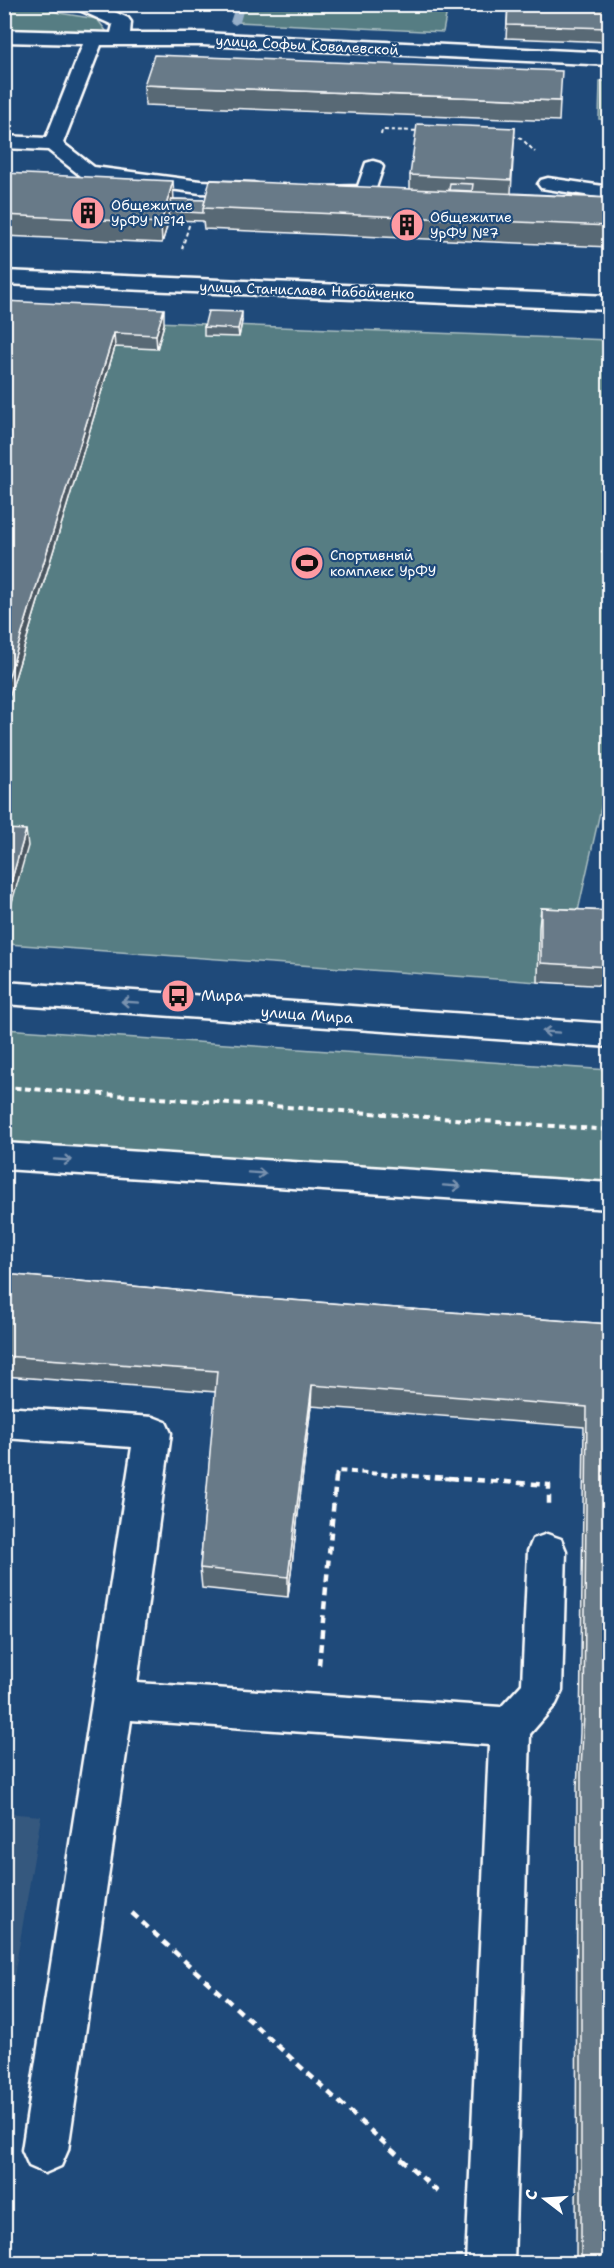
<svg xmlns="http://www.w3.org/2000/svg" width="614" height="2268" viewBox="0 0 614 2268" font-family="'Shantell Sans',sans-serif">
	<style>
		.built { fill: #35587e }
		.green { fill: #567d83; stroke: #aabec1; stroke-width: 1.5 }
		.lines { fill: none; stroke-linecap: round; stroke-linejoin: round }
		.stream { fill: #96afc9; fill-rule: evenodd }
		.minor-casing { stroke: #fff; stroke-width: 5 }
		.path-far3 { stroke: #fff; stroke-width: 2; stroke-dasharray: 4 3; stroke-linecap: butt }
		.path-far2 { stroke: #fff; stroke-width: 3; stroke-dasharray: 4.5 4; stroke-linecap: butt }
		.path-far1 { stroke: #fff; stroke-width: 4; stroke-dasharray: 6 4.5; stroke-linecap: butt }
		.path { stroke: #fff; stroke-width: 4.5; stroke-dasharray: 8 6; stroke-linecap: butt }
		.minor { fill: #1f4a7a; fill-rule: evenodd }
		.wall { fill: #596975; stroke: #fff; stroke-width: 1.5 }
		.shaded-wall { fill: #49555f; stroke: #fff; stroke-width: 1.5 }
		.building { fill: #687a88; stroke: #fff; stroke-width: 1.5 }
		.oneway { stroke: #7992af }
		.labels { text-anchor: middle; stroke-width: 4.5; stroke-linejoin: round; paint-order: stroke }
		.far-street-label { font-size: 14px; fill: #fff; stroke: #1f4a7a }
		.far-poi-label { font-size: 14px; fill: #fff; stroke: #1f4a7a; text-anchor: start }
		.poi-label { font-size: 15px; fill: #fff; stroke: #1f4a7a; text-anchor: start }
		.street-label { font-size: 15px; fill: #fff; stroke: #1f4a7a }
	</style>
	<rect width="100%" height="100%" fill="#1f4a7a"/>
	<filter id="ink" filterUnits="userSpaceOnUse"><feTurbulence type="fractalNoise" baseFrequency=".0167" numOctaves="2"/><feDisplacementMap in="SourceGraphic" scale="12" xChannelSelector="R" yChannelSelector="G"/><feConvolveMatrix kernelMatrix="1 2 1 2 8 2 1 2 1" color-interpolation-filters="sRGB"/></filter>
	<g filter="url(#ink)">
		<path class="built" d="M5 1813 41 1816 5 2030 4 1813Z"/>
		<g class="green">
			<path d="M38 4 59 13 97 19 110 36 5 32V5Z"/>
			<path d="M242 5V4L448 5 443 32 237 22Z"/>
			<path d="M600 81H609V120L599 119Z"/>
			<path d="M4 316 609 340V785H606L574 929 538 982 8 944 5 941Z"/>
			<path d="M4 1029 609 1070V1190L5 1147Z"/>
		</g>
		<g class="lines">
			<path class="stream" d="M236 4H245L240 22 235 25 230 22Z"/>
			<g class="minor-casing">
				<g id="minor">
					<path d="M72 4H97L128 18 131 22 130 33H202L610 53V65L202 45H101L63 143 94 167 200 181 253 183 260 185 263 189 260 193 253 195 200 193 88 178 81 176 48 150 4 148V136L46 138 83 44 4 42V30L111 33 113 25 75 8Z"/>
					<path d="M373 161 380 163 383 167 373 197C358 201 337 199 322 195L319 191 322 187 358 186 366 163Z"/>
					<path d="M548 178 610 187V199L541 188 538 184 541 180Z"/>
					<path d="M4 271 610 296V310L4 284Z"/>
					<path d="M4 982 610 1024V1047L4 1004Z"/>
					<path d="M4 1143 610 1183V1209L4 1169Z"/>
					<path d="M4 1407 153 1417 166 1422 171 1433 137 1683 501 1707 522 1684 528 1551 533 1539 547 1534 561 1539 566 1551 562 1691 556 1704 530 1734 514 2264H466L489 1745 131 1720 68 2150 61 2166 45 2173 29 2166 22 2150 132 1447 4 1438Z"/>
				</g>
			</g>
			<g class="path-far3">
				<path d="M381 135 382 130 421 131"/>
				<path d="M512 136 521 138 535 152"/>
				<path d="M182 249 190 222"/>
			</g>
			<path class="path-far2" d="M601 552H610"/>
			<g class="path-far1">
				<path d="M4 1087 610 1130"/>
				<path d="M336 1479 337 1471 457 1479"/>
			</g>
			<g class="path">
				<path d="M434 1477 549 1485V1507"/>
				<path d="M319 1665 336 1477"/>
				<path d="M132 1913 439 2193"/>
			</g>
			<use href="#minor" class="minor"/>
		</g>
		<g class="wall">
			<path d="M115 4H163L162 9 116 8Z"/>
			<path d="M508 4H609V42L506 38Z"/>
			<path d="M144 85 560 101 559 121 145 105Z"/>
			<path d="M515 128 511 193 609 198V247L204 229 203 221 169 220 162 243 4 236V173L174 199 205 200 410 189V175Z"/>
			<path d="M4 301 164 324 157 349 115 347 4 714Z"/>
			<path d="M242 321 239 337 204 336V327Z"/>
			<path d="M541 908 609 911V986L538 982 539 927Z"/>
			<path d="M4 1274 250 1297 609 1324V2264H576L577 1787 580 1733 584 1427 311 1406 288 1597 202 1588 200 1568 216 1392 4 1376Z"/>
		</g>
		<g class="shaded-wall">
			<path d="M173 181 174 201 168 211 169 220 162 243 161 223Z"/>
			<path d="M164 309V324L157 349 156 335Z"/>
			<path d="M242 312V321L239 337 238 329Z"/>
			<path d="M114 333 115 347 4 714V692Z"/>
			<path d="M26 830 28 846 4 930V906Z"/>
			<path d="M312 1385 311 1406 288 1597V1577Z"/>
		</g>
		<g class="building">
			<path d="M508 4H609V28L507 25Z"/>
			<path d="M154 55 562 71 560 101 144 85Z"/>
			<path d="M417 124 515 128 511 180 410 175Z"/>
			<path d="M4 173 173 181 161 223 4 215Z"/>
			<path d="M210 180 609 198V226L203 208Z"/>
			<path d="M450 183 473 184 472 191 449 190Z"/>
			<path d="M172 199 205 200 203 208V213L168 211Z"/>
			<path d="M4 301 164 309 156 335 114 333 4 692Z"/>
			<path d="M208 311 242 312 238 329 204 327Z"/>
			<path d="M4 829 26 830 4 906Z"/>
			<path d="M541 908 609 911V967L541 963Z"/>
			<path d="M4 1274 250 1297 609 1324V2264H581V1769L584 1715 587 1407 312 1385 288 1577 200 1568 217 1371 4 1356Z"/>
		</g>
		<defs><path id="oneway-shaft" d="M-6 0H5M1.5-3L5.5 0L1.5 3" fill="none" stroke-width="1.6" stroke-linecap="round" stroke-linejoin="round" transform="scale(1.5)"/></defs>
		<g class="oneway">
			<use href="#oneway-shaft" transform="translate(130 1002) rotate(-176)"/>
			<use href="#oneway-shaft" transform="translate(551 1032) rotate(-176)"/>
			<use href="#oneway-shaft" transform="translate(63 1160) rotate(4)"/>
			<use href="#oneway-shaft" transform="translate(257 1173) rotate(4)"/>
			<use href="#oneway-shaft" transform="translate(452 1186) rotate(4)"/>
		</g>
	</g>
	<defs>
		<g id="building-disc" transform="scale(1.725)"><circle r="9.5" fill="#ff9aa2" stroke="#1f4a7a"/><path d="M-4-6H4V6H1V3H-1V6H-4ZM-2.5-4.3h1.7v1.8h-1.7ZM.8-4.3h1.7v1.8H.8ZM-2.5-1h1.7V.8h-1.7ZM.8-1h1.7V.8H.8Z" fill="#111"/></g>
		<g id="stadium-disc" transform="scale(1.725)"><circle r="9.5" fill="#ff9aa2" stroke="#1f4a7a"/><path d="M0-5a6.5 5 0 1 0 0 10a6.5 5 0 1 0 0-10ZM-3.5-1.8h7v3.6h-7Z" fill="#111"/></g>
		<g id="bus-disc" transform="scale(1.725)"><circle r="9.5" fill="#ff9aa2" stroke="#1f4a7a"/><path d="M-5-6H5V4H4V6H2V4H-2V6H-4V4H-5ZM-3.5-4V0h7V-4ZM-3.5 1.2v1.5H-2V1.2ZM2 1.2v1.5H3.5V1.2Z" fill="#111"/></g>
	</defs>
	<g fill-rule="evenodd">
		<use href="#building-disc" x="88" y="213"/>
		<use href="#building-disc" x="407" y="225"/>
		<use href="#stadium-disc" x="307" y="563"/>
		<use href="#bus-disc" x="178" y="996"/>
	</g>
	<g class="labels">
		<g class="far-street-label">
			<text transform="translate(307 45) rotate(3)" y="5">улица Софьи Ковалевской</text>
			<text transform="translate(307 290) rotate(2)" y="5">улица Станислава Набойченко</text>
		</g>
		<g class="far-poi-label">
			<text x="111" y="210">Общежитие<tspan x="111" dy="16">УрФУ №14</tspan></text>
			<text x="430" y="222">Общежитие<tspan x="430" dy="16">УрФУ №7</tspan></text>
			<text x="330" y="560">Спортивный<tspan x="330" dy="16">комплекс УрФУ</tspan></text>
		</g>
		<g class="poi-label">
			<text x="201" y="1001">Мира</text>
		</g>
		<g class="street-label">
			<text transform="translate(307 1015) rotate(4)" y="5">улица Мира</text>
		</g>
	</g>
	<rect width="614" height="2268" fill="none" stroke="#1f4a7a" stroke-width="24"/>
	<rect x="12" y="12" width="590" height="2244" fill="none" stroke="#fff" stroke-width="2" filter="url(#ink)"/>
	<g transform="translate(545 2199) rotate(287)" stroke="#1f4a7a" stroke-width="4.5" paint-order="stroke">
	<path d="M0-4.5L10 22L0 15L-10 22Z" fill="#ffffff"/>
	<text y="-9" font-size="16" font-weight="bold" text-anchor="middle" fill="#ffffff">С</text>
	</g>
</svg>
